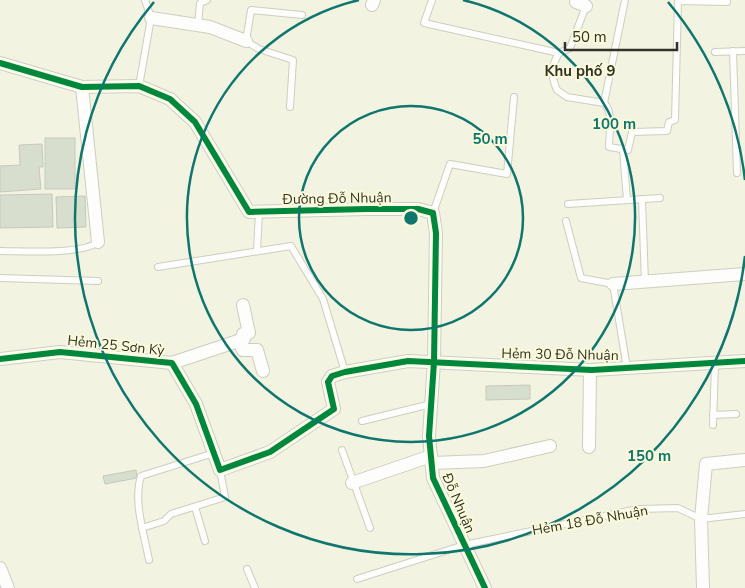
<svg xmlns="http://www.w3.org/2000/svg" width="745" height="588" viewBox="0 0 745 588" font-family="'Nunito Sans',sans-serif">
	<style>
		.building { fill: #d8decd; stroke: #c5c9bc }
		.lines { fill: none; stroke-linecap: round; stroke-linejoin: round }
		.service-casing { stroke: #cecec0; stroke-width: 8 }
		.minor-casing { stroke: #cecec0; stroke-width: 14 }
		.service { stroke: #fdfdfb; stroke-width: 6 }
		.minor { stroke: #fdfdfb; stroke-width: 12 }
		.cycleway-casing { stroke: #fafadb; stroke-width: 9 }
		.cycleway { stroke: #00873e; stroke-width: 6 }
		.ring { fill: none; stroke: #0f766e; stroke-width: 2.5 }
		.labels { text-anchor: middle; stroke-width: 4; stroke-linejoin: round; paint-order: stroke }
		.street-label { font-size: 14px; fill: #323226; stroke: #fafadb }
		.neighbourhood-label { font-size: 15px; font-weight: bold; fill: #323226; stroke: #fafadb }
		.centre { fill: #0f766e; stroke: #fafadb; stroke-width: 2.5 }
		.ring-label { font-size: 15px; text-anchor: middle; font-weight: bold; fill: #0f766e; stroke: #fafadb; stroke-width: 4; stroke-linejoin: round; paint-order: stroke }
	</style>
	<rect width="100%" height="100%" fill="#f3f3e2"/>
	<g class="building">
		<rect x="45" y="138" width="30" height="51"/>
		<path d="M42 144 43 167H39L41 189 0 192V166L20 165 19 145Z"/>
		<path d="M52 194 53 227 0 228V195Z"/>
		<path d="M85 196 86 227 57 228 56 197Z"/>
		<path d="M530 385V399L486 400V386Z"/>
		<path d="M136 470 137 478 105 484 103 476Z"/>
	</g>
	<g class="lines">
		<g class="service-casing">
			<g id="service">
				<path d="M432 0 424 23 559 53"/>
				<path d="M198 25 200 3 207 0"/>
				<path d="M733 51 737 173"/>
				<path d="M715 52 745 51"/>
				<path d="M559 53C551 65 551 77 557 90L567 97 604 103C614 112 609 134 609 147L628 150 632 132 667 131 669 122 675 120 678 1 727 2V0"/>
				<path d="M559 53 570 48 586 6"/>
				<path d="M139 86 151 18 145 0"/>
				<path d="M604 103 625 0"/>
				<path d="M290 107 293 60 259 49 246 41 251 10 302 15"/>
				<path d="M623 150 627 200"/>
				<path d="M642 199 645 283"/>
				<path d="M568 204 660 198"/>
				<path d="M433 213 450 164 507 174 514 97"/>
				<path d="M566 221 581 278 613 284 627 368"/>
				<path d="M0 251C21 251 82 255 98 242"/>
				<path d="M257 251 259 212"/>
				<path d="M158 267 291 246 323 299 345 372"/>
				<path d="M0 278 98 281"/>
				<path d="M713 415 736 414"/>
				<path d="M362 421 431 404"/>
				<path d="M713 425 715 363"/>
				<path d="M342 450 370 528"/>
				<path d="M195 507 205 541"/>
				<path d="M142 528 164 521 171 514 225 497 220 470"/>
				<path d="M149 560C144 533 133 502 141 476L214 453"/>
				<path d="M247 569 255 588"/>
				<path d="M357 579 464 545 638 509 678 508 701 519 745 514"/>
			</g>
		</g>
		<g class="minor-casing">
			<g id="minor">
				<path d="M577 0 576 2 586 6"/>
				<path d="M372 5 374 0"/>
				<path d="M151 18 210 27 246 41"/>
				<path d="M0 63 82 87 139 86 170 99 195 122 249 212 366 209H418L433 213 436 233 434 362 429 436 433 478 485 588"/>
				<path d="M82 87 98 242"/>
				<path d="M613 284 745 274"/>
				<path d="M239 342 243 350H257L263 371"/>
				<path d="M0 359 60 352 172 363 196 404 220 470 270 452 334 409 328 382 332 376 345 372 408 361 592 370 745 361"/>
				<path d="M172 363 244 339 243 334 249 333 243 305"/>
				<path d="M589 447 590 370"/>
				<path d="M431 463 484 461 550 446"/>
				<path d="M352 483 431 456"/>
				<path d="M0 568 8 588"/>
				<path d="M703 588 701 519 706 464 745 460"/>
			</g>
		</g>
		<use href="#service" class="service"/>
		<use href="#minor" class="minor"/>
		<g class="cycleway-casing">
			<g id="cycleway">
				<path d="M0 63 82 87 139 86 170 99 195 122 249 212 366 209H418L433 213 436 233 434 362 429 436 433 478 485 588"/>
				<path d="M0 359 60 352 172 363 196 404 220 470 270 452 334 409 328 382 332 376 345 372 408 361 592 370 745 361"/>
			</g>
		</g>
		<use href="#cycleway" class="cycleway"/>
	</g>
	<g class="ring">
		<circle cx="411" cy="218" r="112"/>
		<path d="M463 0A224 224 0 1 1 359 0"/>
		<path d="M745 256A336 336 0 1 1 154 2M668 2A336 336 0 0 1 745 180"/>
	</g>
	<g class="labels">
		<g class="street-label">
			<text transform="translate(337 198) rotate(-1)" y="5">Đường Đỗ Nhuận</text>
			<text transform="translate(116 345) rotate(6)" y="5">Hẻm 25 Sơn Kỳ</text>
			<text transform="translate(560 354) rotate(1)" y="5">Hẻm 30 Đỗ Nhuận</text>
			<text transform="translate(459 503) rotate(67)" y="5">Đỗ Nhuận</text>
			<text transform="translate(590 520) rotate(-10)" y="5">Hẻm 18 Đỗ Nhuận</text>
		</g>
		<g class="neighbourhood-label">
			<text x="580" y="76">Khu phố 9</text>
		</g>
	</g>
	<circle cx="411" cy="218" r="8" class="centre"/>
	<g class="ring-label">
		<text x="614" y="129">100 m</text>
		<text x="490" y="144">50 m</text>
		<text x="649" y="461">150 m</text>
	</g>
	<path d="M565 42v8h112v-8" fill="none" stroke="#323226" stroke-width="2.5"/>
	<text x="572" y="42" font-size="15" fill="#323226" stroke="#fafadb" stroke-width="4" paint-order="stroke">50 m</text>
</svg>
